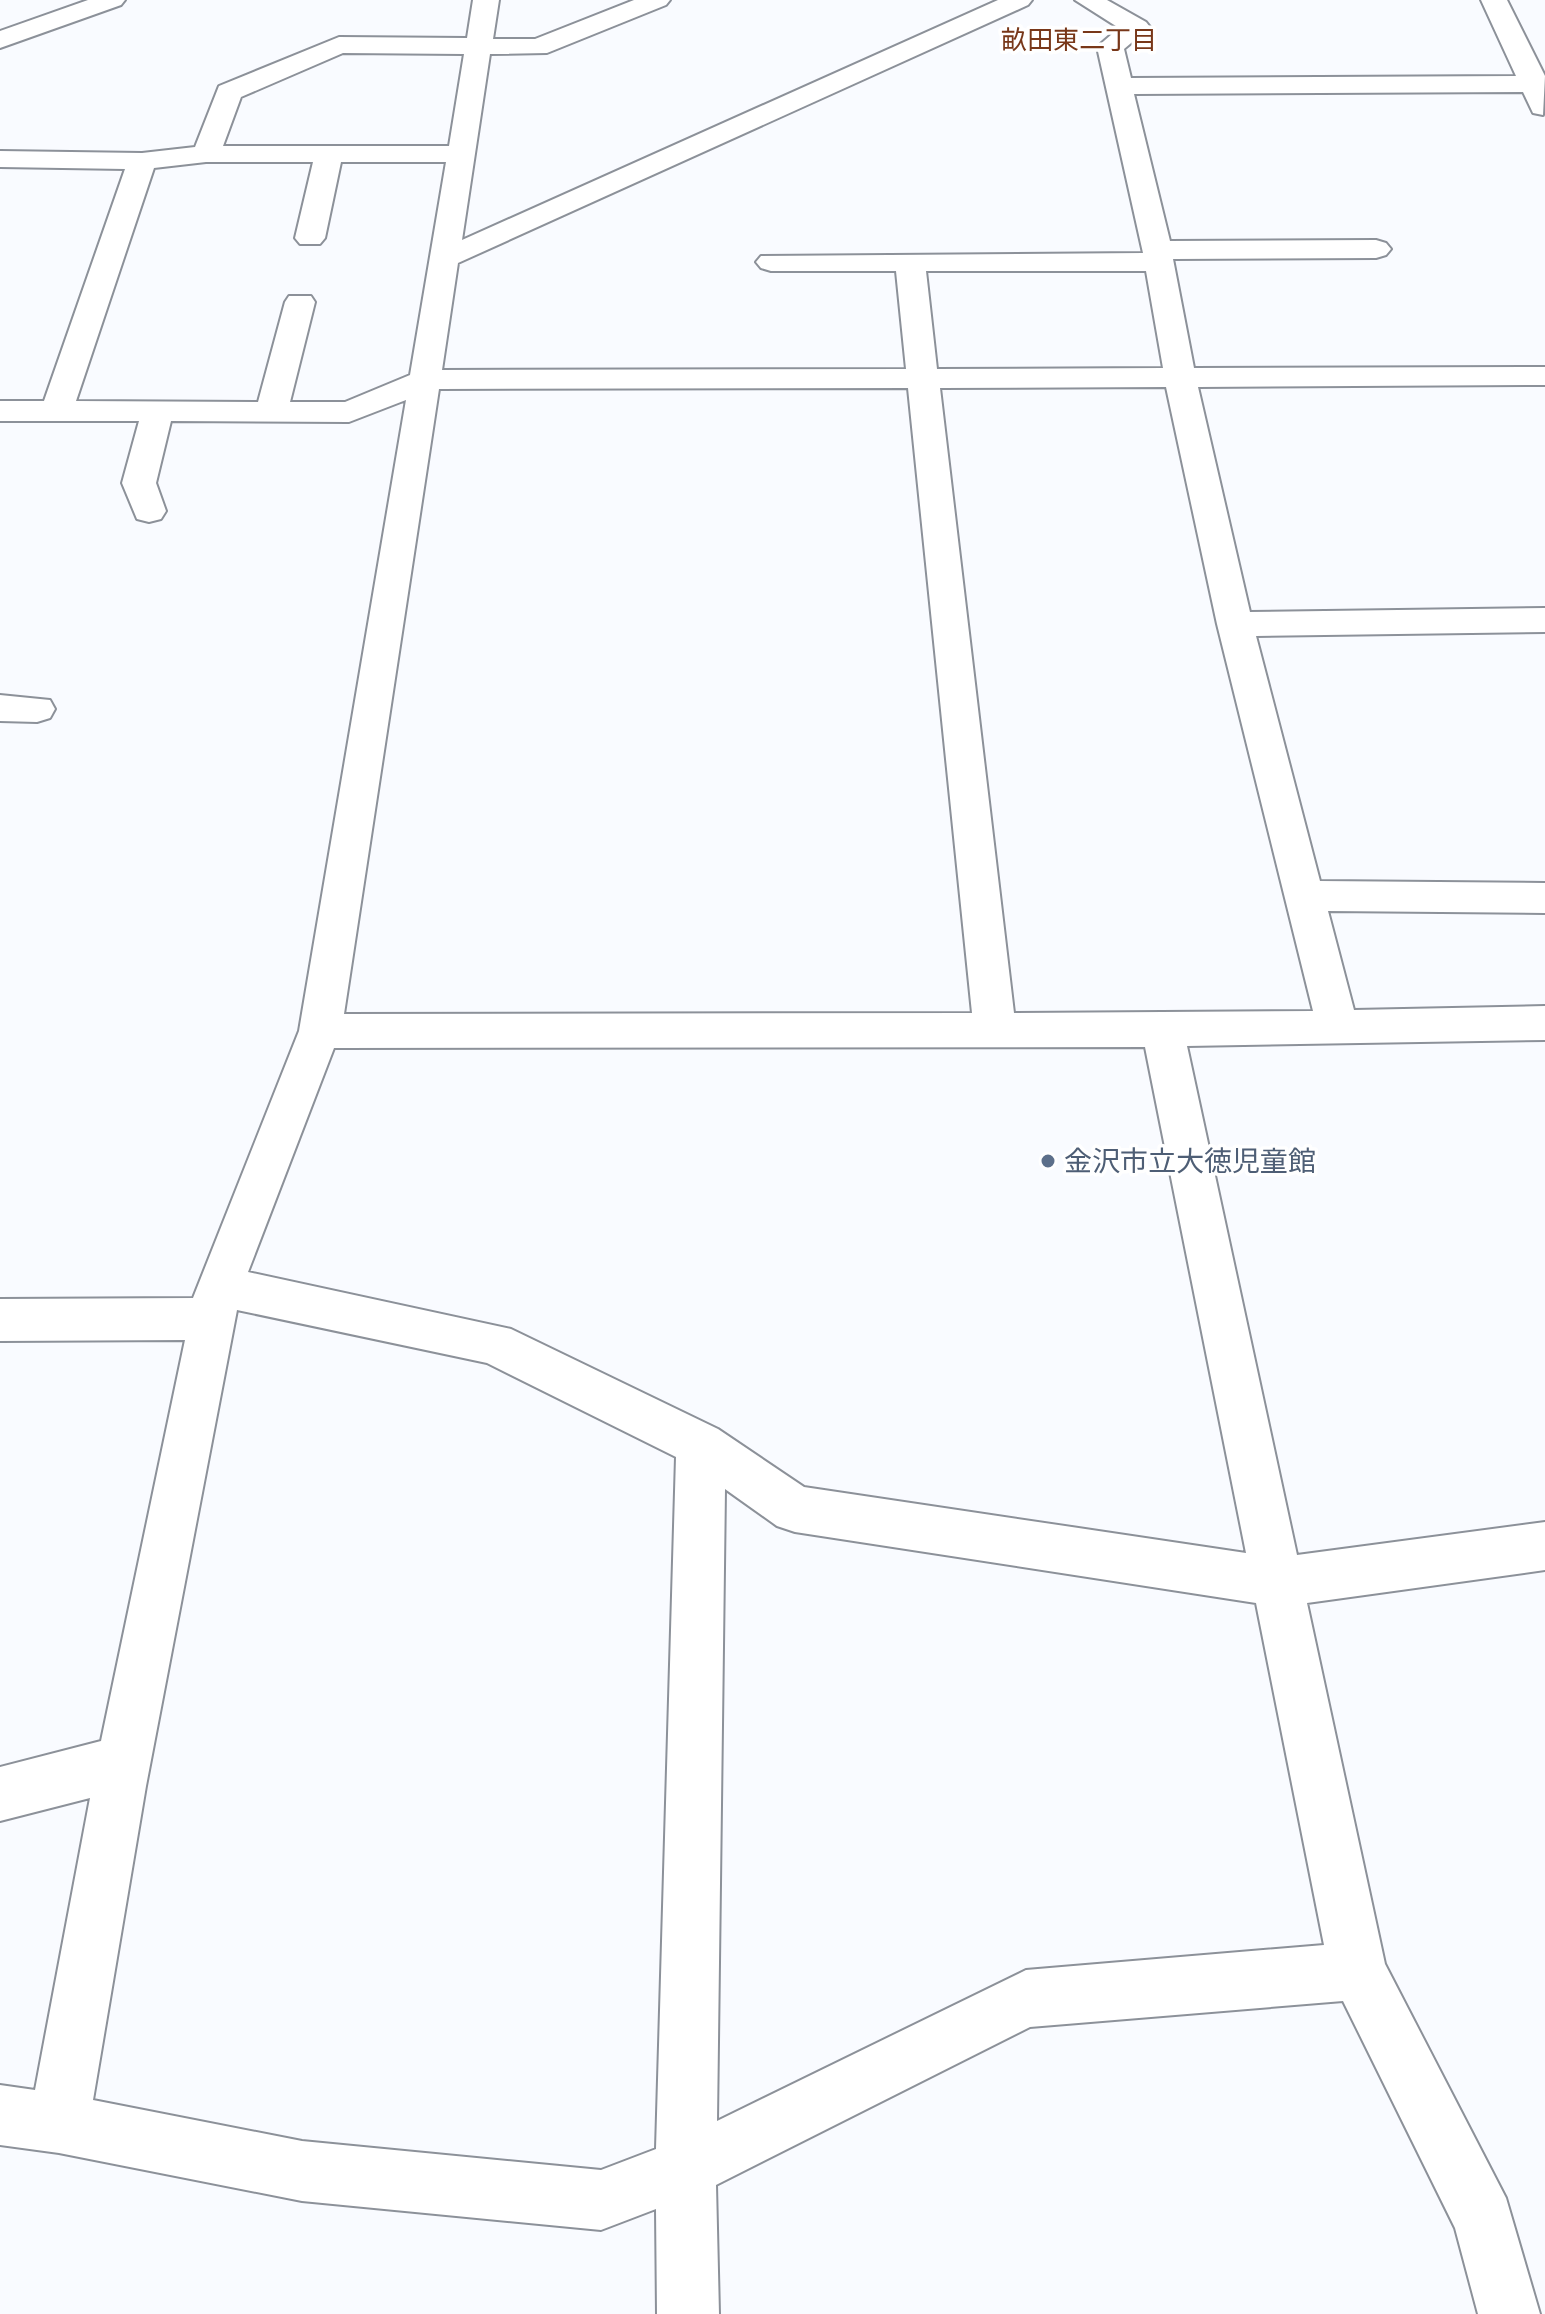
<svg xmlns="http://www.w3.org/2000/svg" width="1545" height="2314" viewBox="0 0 1545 2314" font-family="'PT Sans','Noto Sans JP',sans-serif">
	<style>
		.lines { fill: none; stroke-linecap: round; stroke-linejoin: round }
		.minor-casing { stroke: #8c9199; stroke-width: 4 }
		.minor { fill: #fff; fill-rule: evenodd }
		.service-dot { fill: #5c6f8a; stroke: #fff; stroke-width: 3 }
		.labels { text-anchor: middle; stroke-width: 7; stroke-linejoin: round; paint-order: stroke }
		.far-neighbourhood-label { font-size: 26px; fill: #783719; stroke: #fff }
		.service-label { font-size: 28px; fill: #4e5e75; stroke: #fff; text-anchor: start }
	</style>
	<rect width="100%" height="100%" fill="#f9fbff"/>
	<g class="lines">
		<g class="minor-casing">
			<g id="minor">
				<path d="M88 0H125L121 5 0 48V31Z"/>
				<path d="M473 0H499L493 39H535L634 0H670L666 5 547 53 490 54 462 240 998 0H1032L1028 5 458 263 442 370 906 369 896 271H771L761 268 756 262 761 256 1143 253 1097 47 1119 28 1075 0H1107L1146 22 1150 27 1124 49 1131 78 1516 76 1481 0H1507L1545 76 1543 115 1533 113 1523 92 1134 94 1170 241 1376 240 1386 243 1391 249 1386 255 1376 258 1173 259 1194 368 1545 367V385L1198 387 1250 612 1545 608V632L1256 636 1320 881 1545 883V913L1328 911 1354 1010 1545 1006V1040L1187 1046 1297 1555 1545 1522V1570L1307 1603 1385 1964 1506 2198 1540 2314H1478L1455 2228 1343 2001 1030 2027 716 2185 719 2314H657L656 2209 601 2230 302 2201 59 2153 0 2145V2085L35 2090 90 1798 0 1821V1767L101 1741 185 1340 0 1341V1299L193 1298 299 1031 406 400 349 422 171 421 156 483 166 511 161 519 149 522 137 519 122 483 139 421H0V401H44L125 169 0 167V151L142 153 195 147 219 86 339 37 467 38ZM343 53 464 54 449 146H223L241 97ZM206 162H313L295 238 300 244H320L325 238 341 162H446L410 375 345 402H290L315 302 311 296H289L285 302 258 402 76 401 154 168ZM926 271H1146L1163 368 937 369ZM1166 387 1217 624 1313 1011 1014 1013 940 388ZM908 388 972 1013 344 1014 439 389ZM1145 1047 1246 1553 804 1487 718 1429 511 1329 248 1272 334 1048ZM237 1310 487 1363 676 1457 656 2149 601 2170 302 2141 93 2100 146 1786ZM725 1489 777 1526 795 1532 1256 1603 1324 1945 1026 1970 717 2121Z"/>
				<path d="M0 695 50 700 55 709 50 718 37 722 0 721Z"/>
			</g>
		</g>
		<use href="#minor" class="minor"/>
	</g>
	<circle class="service-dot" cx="1048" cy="1161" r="8"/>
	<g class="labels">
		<g class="far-neighbourhood-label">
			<text x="1079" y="49">畝田東二丁目</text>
		</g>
		<g class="service-label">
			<text x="1064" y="1171">金沢市立大徳児童館</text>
		</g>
	</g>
</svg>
